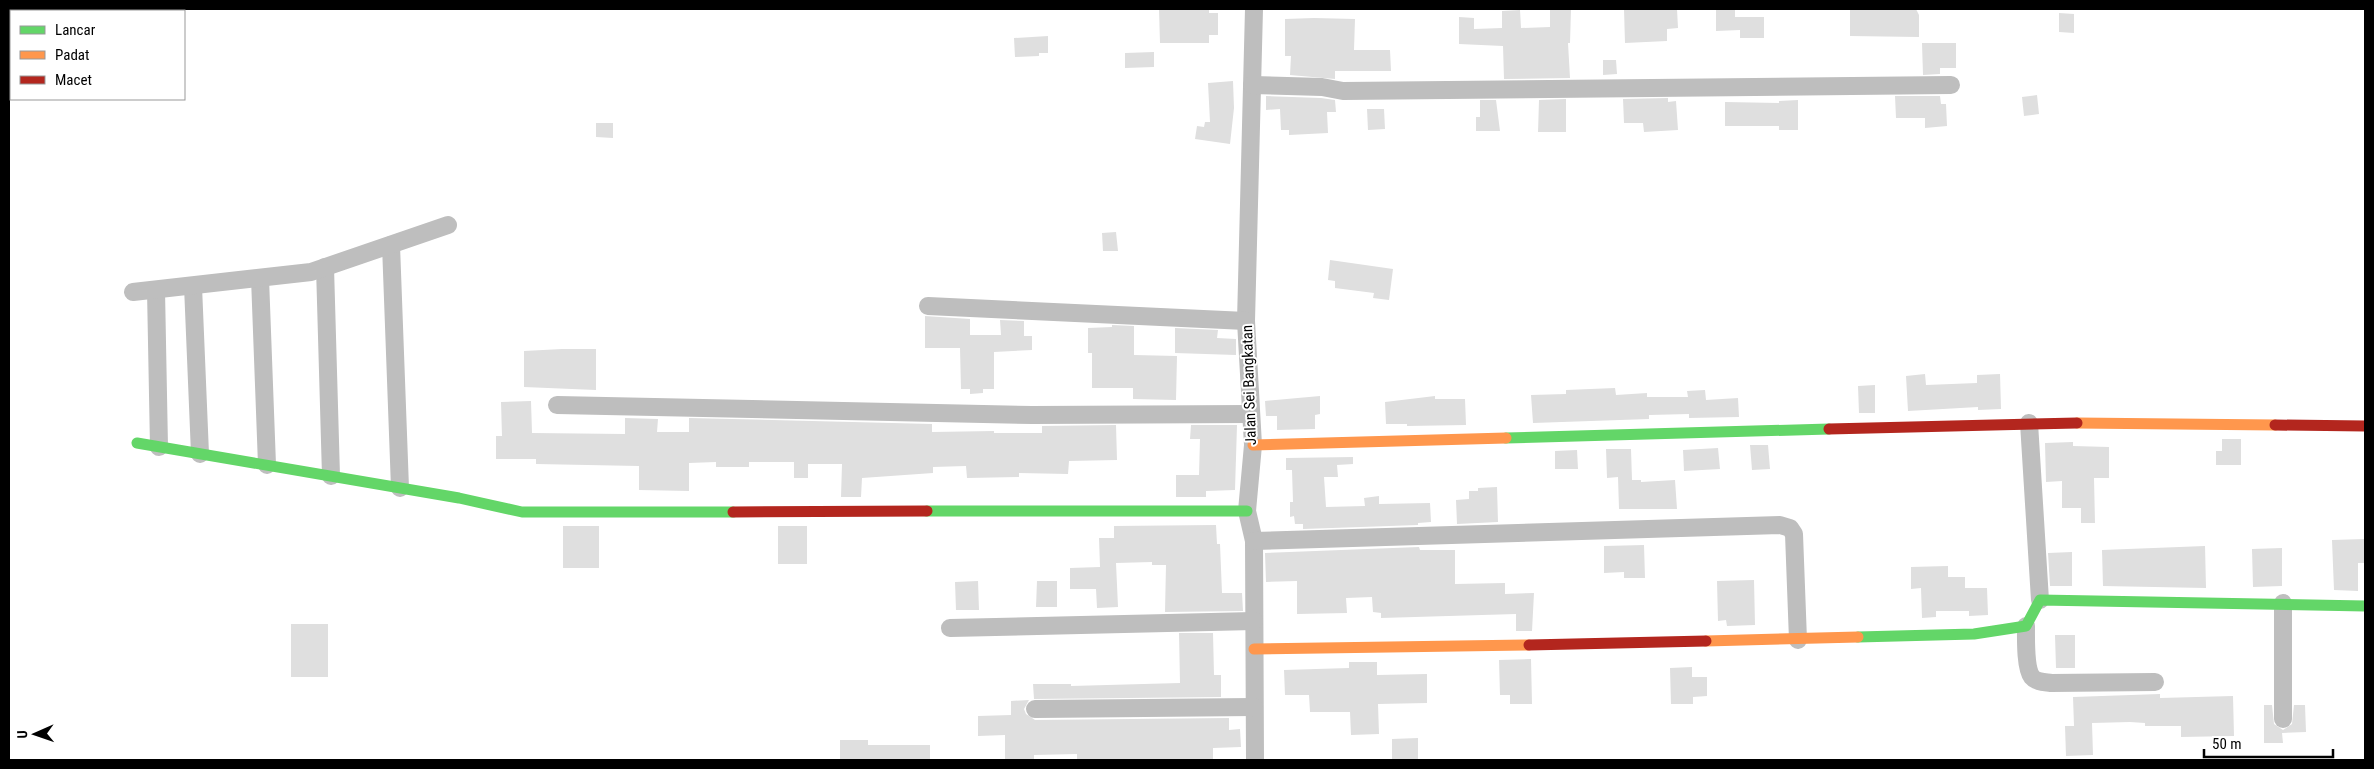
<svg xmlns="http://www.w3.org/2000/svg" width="2374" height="769" viewBox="0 0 2374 769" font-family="'Roboto Condensed',sans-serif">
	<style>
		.building { fill: #dfdfdf }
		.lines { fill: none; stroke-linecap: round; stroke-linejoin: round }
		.street { stroke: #bebebe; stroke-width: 18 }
		.fast { stroke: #63d668; stroke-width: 11 }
		.slow { stroke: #ff974d; stroke-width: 11 }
		.jam { stroke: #b3261e; stroke-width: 11 }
		.labels { text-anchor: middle; stroke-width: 4; stroke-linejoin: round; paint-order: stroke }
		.street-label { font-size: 15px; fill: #000; stroke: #fff }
	</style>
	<rect width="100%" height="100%" fill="#fff"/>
	<g class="building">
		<path d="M1159 9H1209V13H1218V35H1209V43H1160Z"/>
		<path d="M1550 9H1571L1570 43H1568L1570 78 1504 79 1503 46 1459 44V17L1474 18V29L1502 28V11L1520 10 1521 28 1550 27Z"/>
		<path d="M1624 9H1677L1678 28 1667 29V41L1625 43Z"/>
		<path d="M1716 9H1735V17H1764V38H1740V30L1716 31Z"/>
		<path d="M1850 9H1916L1919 15V37L1850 36Z"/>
		<path d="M2059 13 2074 14V33L2059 32Z"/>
		<path d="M1314 18 1355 19 1354 50H1390L1391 71H1335V79L1290 75 1291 56H1285V19Z"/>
		<path d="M1048 36V53H1039V56L1015 57 1014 38Z"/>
		<path d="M1922 43H1956V68H1940V74L1923 75Z"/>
		<path d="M1154 52V67L1125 68V53Z"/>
		<path d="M1603 60H1616L1617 74 1603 75Z"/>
		<path d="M1233 81 1234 108 1230 144 1195 139 1197 126 1204 127 1205 122H1210L1208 83Z"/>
		<path d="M2037 95 2039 114 2024 116 2022 97Z"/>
		<path d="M1266 96 1321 98 1335 100 1336 112H1327L1328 133 1289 135V130H1281L1280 109 1266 110Z"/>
		<path d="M1895 96H1940L1941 104H1946L1947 126 1925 128V118H1896Z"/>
		<path d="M1668 98V102L1676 101 1678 130 1644 132 1643 123H1624L1623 99Z"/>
		<path d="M1566 99V132H1538L1539 100Z"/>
		<path d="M1480 100H1496L1500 131H1476V117H1480Z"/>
		<path d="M1798 100V130H1779V126H1725V102L1779 103V101Z"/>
		<path d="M1367 109H1384L1385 129 1368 130Z"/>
		<path d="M596 123H613V138L596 137Z"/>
		<path d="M1116 232 1118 251H1103L1102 233Z"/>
		<path d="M1330 260 1393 269 1389 300 1373 298 1374 293 1335 288V281L1328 280Z"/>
		<path d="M925 316 970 319V335H1001L1000 320 1024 321V336H1032V350L994 352V389H983V393L970 394V389H961L960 348H925Z"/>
		<path d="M1112 325 1134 326V355L1177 356 1176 400 1133 399V388H1092V353H1088V328L1112 327Z"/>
		<path d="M1175 328 1218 330 1217 338 1236 339V355L1175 353Z"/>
		<path d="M562 349H596V390L524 387V351Z"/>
		<path d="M1925 374 1926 385 1977 383V375L2000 374 2001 409 1978 410V407L1908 411 1906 376Z"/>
		<path d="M1875 385V413H1859L1858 386Z"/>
		<path d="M1615 388 1616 395 1647 393V397H1688L1687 391 1705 390 1706 400 1738 398 1739 417 1689 418V414L1649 415V419L1533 423 1531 395 1566 394V390Z"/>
		<path d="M1320 396V414L1315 415V429L1277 430V416H1266L1265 401Z"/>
		<path d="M1435 396V399H1465L1466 425 1407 426V424H1386L1385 402Z"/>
		<path d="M531 401 532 433 625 434V418L658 419 657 432H689V418L932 424V432L994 431V433H1042V426L1116 425 1117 460 1069 461 1068 474 1019 473V477L967 478 966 466 933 467V473L862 478 861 497H841L842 464H808V478H794V462H749V467H716V462L689 463V491L639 490V466L536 464V459H496V436H502L501 402Z"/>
		<path d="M1191 425H1237L1235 490 1206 491V497H1176V475H1199L1200 439H1190Z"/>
		<path d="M2222 439H2241V465H2216V451H2222Z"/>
		<path d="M2073 442V446L2109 447V478H2094L2095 523H2081V508H2062V481L2046 482 2045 443Z"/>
		<path d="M1750 445H1768L1770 469 1752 470Z"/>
		<path d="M1718 448 1720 469 1684 471 1683 450Z"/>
		<path d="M1606 449H1631L1632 480H1641V482L1675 480 1677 509H1619L1618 477 1607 478Z"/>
		<path d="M1577 450 1578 469H1555V451Z"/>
		<path d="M1353 457V464L1337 465 1338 477H1324L1326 507 1365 506 1364 498 1379 496V504L1430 503 1431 522 1418 523V525L1303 529V524H1295L1294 516 1290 517V502H1293L1292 470H1286V458Z"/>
		<path d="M1497 487 1498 522 1457 524 1456 500 1469 499V491H1478V488Z"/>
		<path d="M1216 525 1217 544H1220L1222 593H1242L1243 611 1165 612 1166 565H1152V562L1116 563 1118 607 1097 608 1096 589H1070V568L1100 567 1099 538H1114V526Z"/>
		<rect x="563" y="526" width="36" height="42"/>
		<rect x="778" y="526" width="29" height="38"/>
		<path d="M2365 539V563H2358V591L2334 590 2332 540Z"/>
		<path d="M1644 545 1645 578H1624V572L1604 573V546Z"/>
		<path d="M2205 546 2206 588 2103 586 2102 550Z"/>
		<path d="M1419 547 1420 550H1455V584L1505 583V594L1534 593 1532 631H1516V614L1381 618V613L1373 612 1372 597 1346 598 1347 613 1297 614V581L1266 582 1265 553Z"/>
		<path d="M2282 548V586L2253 587 2252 549Z"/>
		<path d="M2072 552V586H2050L2048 553Z"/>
		<path d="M1948 566V577H1965V588H1987L1988 615 1969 616V611H1936V617L1922 618 1921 588 1911 589V567Z"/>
		<path d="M1754 580 1755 625 1727 626 1726 620 1718 621 1717 581Z"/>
		<path d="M978 581 979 610H956L955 582Z"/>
		<path d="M1037 581H1057V607H1036Z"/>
		<rect x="291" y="624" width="37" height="53"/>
		<path d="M1179 633H1213L1214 675H1221V697L1034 699 1033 684H1071V686L1180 683Z"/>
		<path d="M2055 635H2075V668H2056Z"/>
		<path d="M1531 659 1532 704H1510V695H1500L1499 660Z"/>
		<path d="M1349 662H1377V675L1427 674V703L1378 704 1379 734 1351 735 1350 712H1310L1309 695H1285L1284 670 1349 668Z"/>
		<path d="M1692 667V677H1707V696L1693 697V704H1671L1670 668Z"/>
		<path d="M2160 694V698L2233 696 2234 736 2181 737V726H2145V723L2130 722 2092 723 2093 755 2066 756 2065 726H2074L2073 697Z"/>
		<path d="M1029 700 1024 709 1026 714 1035 720 1229 718V730L1240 729 1241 747 1213 748V760H1077V754L1034 755V760H1005V735L978 736V716L1011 715V701Z"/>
		<path d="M2264 705H2272L2274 724 2283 730 2292 724 2294 705H2305L2306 732 2282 733 2283 743H2264Z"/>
		<path d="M1418 738V760H1392V739Z"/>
		<path d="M840 740H868V745H930V760H840Z"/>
	</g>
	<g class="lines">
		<g class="street">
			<path d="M1254 9 1246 321 1253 445 1247 511 1254 541 1255 760"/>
			<path d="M1252 85 1322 87 1343 91 1951 85"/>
			<path d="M391 245 400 488"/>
			<path d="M325 267 331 476"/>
			<path d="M260 278 267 465"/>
			<path d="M193 286 200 454"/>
			<path d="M156 290 159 447"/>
			<path d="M133 292 311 272 448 225"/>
			<path d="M928 306 1246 321"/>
			<path d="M557 405 1032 415 1251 414"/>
			<path d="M2029 423 2040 600"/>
			<path d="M1254 541 1780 525 1790 528 1794 534 1798 640"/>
			<path d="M2283 603V719"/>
			<path d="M2026 626C2026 637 2025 668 2032 677 2036 682 2045 682 2051 683L2155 682"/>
			<path d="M950 628 1254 621"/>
			<path d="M1035 709 1254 707"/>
		</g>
		<g class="fast">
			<path d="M1506 438 1829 429"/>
			<path d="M137 443 459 498 522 512H733"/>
			<path d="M927 511H1247"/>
			<path d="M1858 637 1974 634 2026 626 2040 600 2365 606"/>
		</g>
		<g class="slow">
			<path d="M2077 423 2275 425"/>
			<path d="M1253 445 1506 438"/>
			<path d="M1706 641 1858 637"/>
			<path d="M1254 649 1529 645"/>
		</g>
		<g class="jam">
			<path d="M2275 425 2365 426"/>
			<path d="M1829 429 2077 423"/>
			<path d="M733 512 927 511"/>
			<path d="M1529 645 1706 641"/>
		</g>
	</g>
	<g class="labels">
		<g class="street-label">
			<text transform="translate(1249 385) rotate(-92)" y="5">Jalan Sei Bangkatan</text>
		</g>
	</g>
	<rect width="2374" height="769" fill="none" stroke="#000000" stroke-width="20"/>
	<rect x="10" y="10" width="175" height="90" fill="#ffffff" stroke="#999999"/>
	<rect x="20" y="26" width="25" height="8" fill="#63d668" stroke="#999999"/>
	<text x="55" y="35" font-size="15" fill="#000000">Lancar</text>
	<rect x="20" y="51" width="25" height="8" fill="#ff974d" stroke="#999999"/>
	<text x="55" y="60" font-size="15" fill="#000000">Padat</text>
	<rect x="20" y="76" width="25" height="8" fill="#b3261e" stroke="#999999"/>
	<text x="55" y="85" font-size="15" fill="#000000">Macet</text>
	<g transform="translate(35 734) rotate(268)" stroke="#ffffff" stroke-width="4" paint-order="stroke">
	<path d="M0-4L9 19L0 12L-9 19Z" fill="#000000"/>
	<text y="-8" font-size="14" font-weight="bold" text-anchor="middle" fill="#000000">U</text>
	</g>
	<path d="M2204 749v8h129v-8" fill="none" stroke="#000000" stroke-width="2.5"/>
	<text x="2212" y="749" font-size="15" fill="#000000" stroke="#ffffff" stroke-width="4" paint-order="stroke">50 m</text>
</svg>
